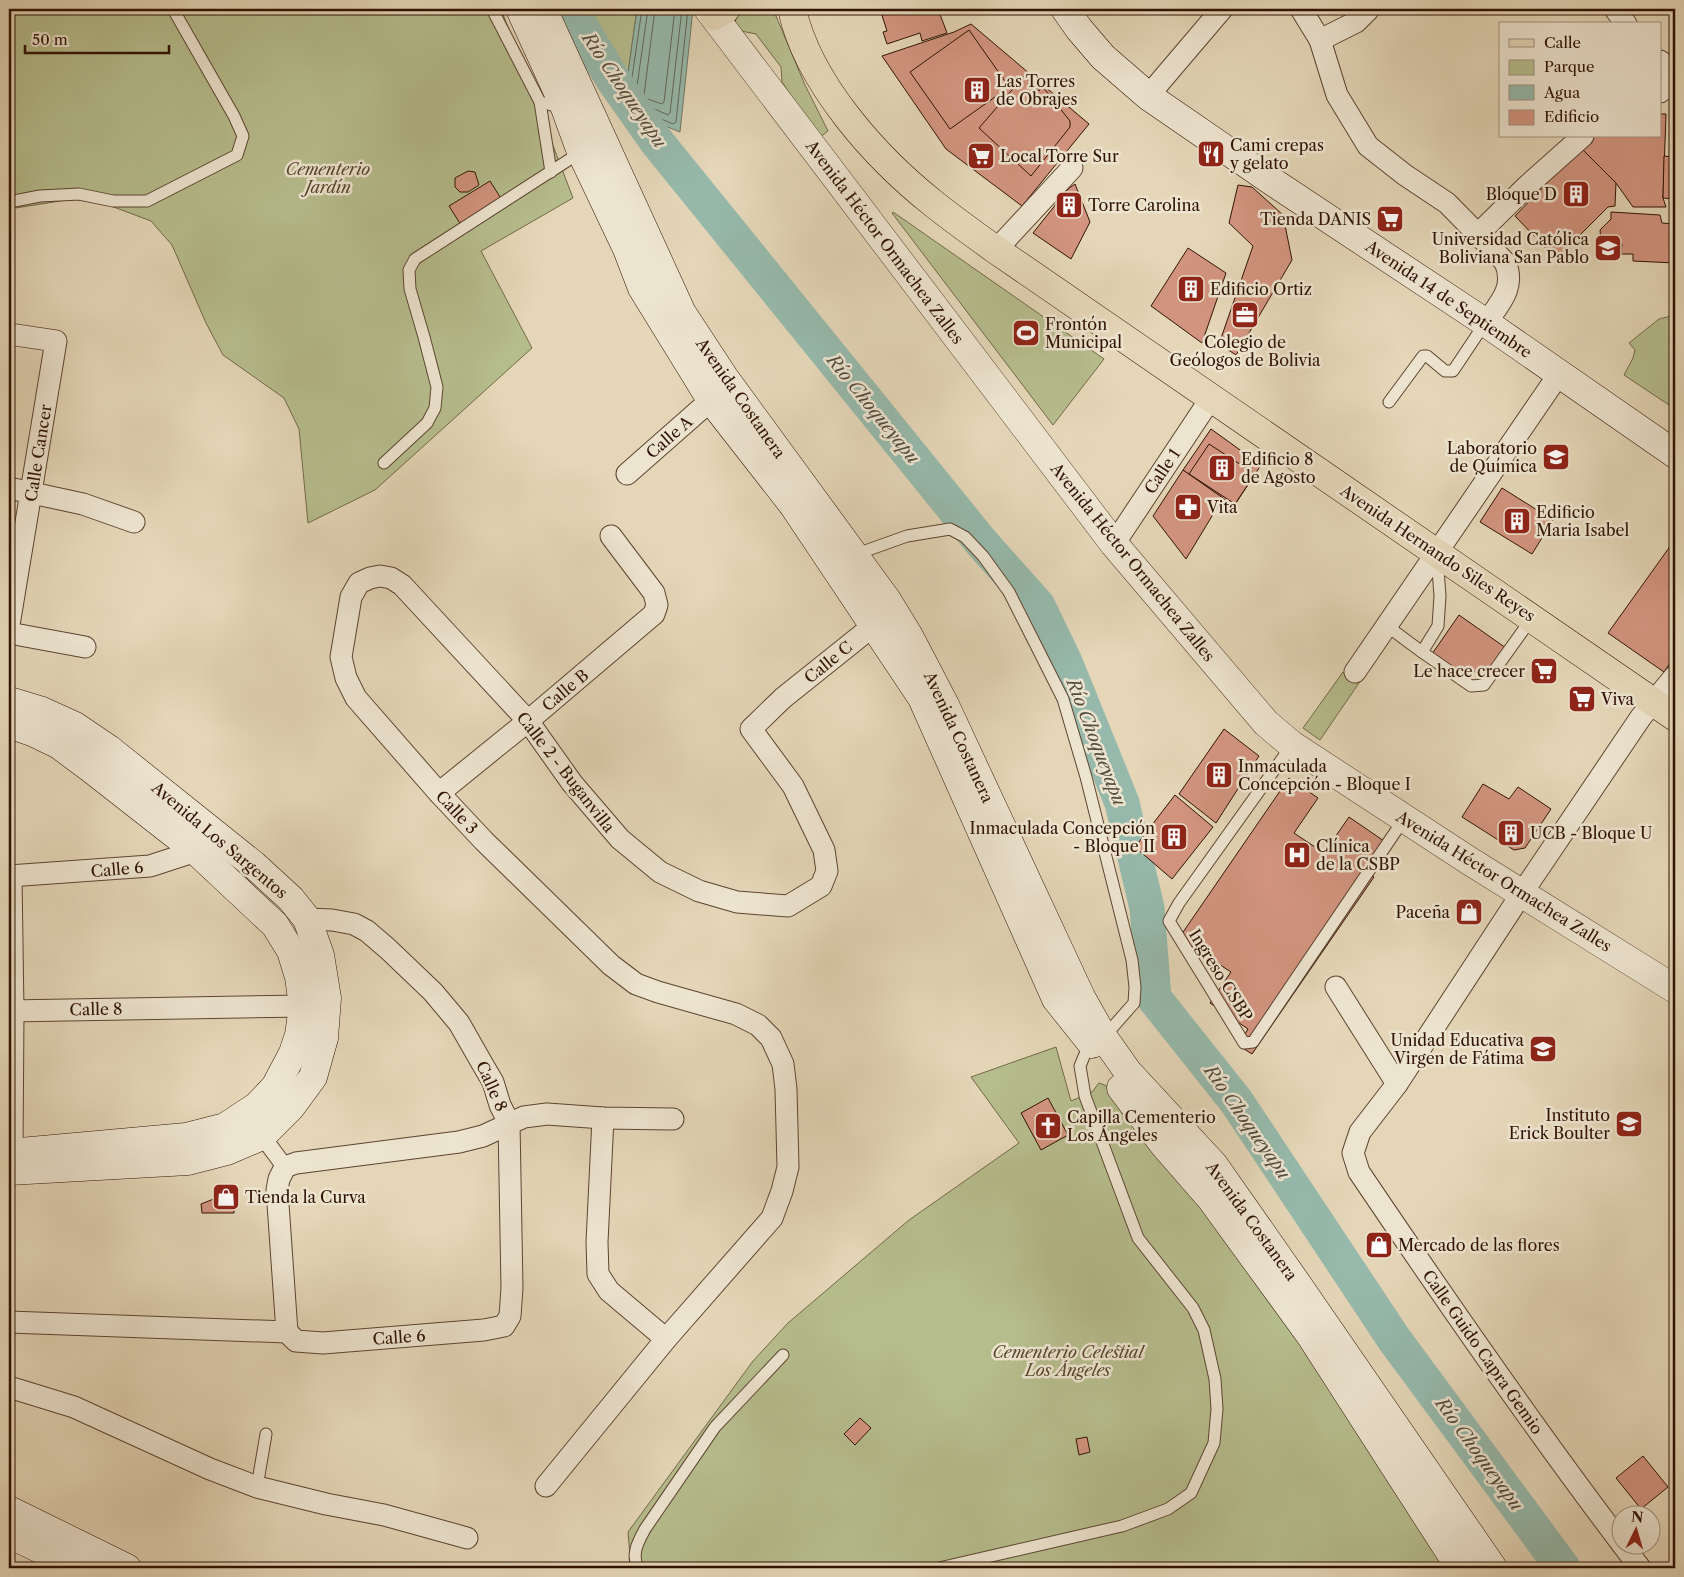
<svg xmlns="http://www.w3.org/2000/svg" width="1684" height="1577" viewBox="0 0 1684 1577" font-family="'Libre Caslon Text',serif">
	<style>
		.green { fill: #b6bd8d; stroke: #736848 }
		.water { fill: #96b9ab; stroke: #6d7768 }
		.lines { fill: none; stroke-linecap: round; stroke-linejoin: round }
		.shore { stroke: #636657; stroke-width: 1 }
		.river { stroke: #96b9ab; stroke-width: 35 }
		.building { fill: #d2947f; stroke: #301303 }
		.service-casing { stroke: #5d4430; stroke-width: 13 }
		.pedestrian-casing { stroke: #5d4430; stroke-width: 18 }
		.minor-casing { stroke: #5d4430; stroke-width: 23 }
		.tertiary-casing { stroke: #5d4430; stroke-width: 29 }
		.secondary-casing { stroke: #301303; stroke-width: 29 }
		.primary-casing { stroke: #301303; stroke-width: 29 }
		.service { stroke: #ede4d0; stroke-width: 11 }
		.pedestrian { stroke: #ede4d0; stroke-width: 16 }
		.minor { stroke: #ede4d0; stroke-width: 21 }
		.tertiary { stroke: #ede4d0; stroke-width: 28 }
		.secondary { stroke: #ede4d0; stroke-width: 28 }
		.primary { stroke: #e4d6b7; stroke-width: 28 }
		.labels { text-anchor: middle; stroke-width: 5; stroke-linejoin: round; paint-order: stroke }
		.poi-label { font-size: 16px; fill: #301303; stroke: #ede4d0; text-anchor: start }
		.park-label { font-size: 16px; font-style: italic; fill: #58462c; stroke: #ede4d0 }
		.street-label { font-size: 16px; fill: #301303; stroke: #ede4d0 }
		.water-label { font-size: 18px; font-style: italic; fill: #544d3e; stroke: #ede4d0 }
	</style>
	<rect width="100%" height="100%" fill="#e4d6b7"/>
	<filter id="stains"><feTurbulence type="fractalNoise" baseFrequency=".004" numOctaves="4"/><feColorMatrix values="0 0 0 0 .2 0 0 0 0 .09 0 0 0 0 .02 0 0 0 .5 -.17"/></filter>
	<radialGradient id="worn" r=".72"><stop offset=".6" stop-color="#630" stop-opacity="0"/><stop offset="1" stop-color="#630" stop-opacity=".3"/></radialGradient>
	<g class="green">
		<path d="M9 9H501L573 198 481 251 532 348 375 490 308 523 299 429 284 398 223 355 206 323 172 245 151 221 111 206 73 199 9 209Z"/>
		<path d="M565 9H637L623 109Z"/>
		<path d="M742 9H773L805 85 828 131 819 138 782 82 781 67 756 34 741 31 735 24 736 17Z"/>
		<path d="M893 212 1104 359 1053 425 892 213Z"/>
		<path d="M1675 315V409L1624 375 1633 358 1635 350 1629 343 1659 319Z"/>
		<path d="M1343 672 1359 683 1320 740 1303 728Z"/>
		<path d="M1056 1047 1071 1101 1092 1092 1099 1083 1110 1087 1223 1221 1446 1568H631L628 1532 753 1361 788 1323 909 1220 1019 1143 971 1077Z"/>
	</g>
	<path class="water" d="M637 9H693L680 132 623 109Z"/>
	<g class="lines">
		<g class="shore">
			<path d="M642 9 628 105 673 124 676 122 688 9"/>
			<path d="M648 9 635 100 668 115 670 113 682 9"/>
			<path d="M655 9 644 95 645 98 662 104 664 102 675 9"/>
		</g>
		<path class="river" d="M570 9 614 81 657 142 981 542 1038 606 1065 662 1122 803 1147 908 1154 998 1236 1101 1394 1339 1563 1568"/>
	</g>
	<g class="building">
		<path d="M880 9H938L947 33 922 41 920 33 887 44 883 32 887 31Z"/>
		<path d="M971 24 1089 124 1022 206 946 149 882 56 954 32Z"/>
		<path d="M969 30 1009 87 950 129 910 72Z"/>
		<path d="M1024 76 1039 91 1042 86 1070 121V127L1031 176 979 128Z"/>
		<path d="M1660 114H1666L1663 198 1666 207H1633L1616 183 1581 149 1593 136H1660Z"/>
		<path d="M1581 148 1616 183 1615 206 1608 207 1556 259 1515 216Z"/>
		<path d="M1664 156 1672 157 1675 161V199L1663 198Z"/>
		<path d="M468 171 475 172 479 185 468 192H460L455 187V178Z"/>
		<path d="M490 181 502 200 461 225 449 206Z"/>
		<path d="M1075 184 1090 222 1071 259 1033 233 1068 189Z"/>
		<path d="M1238 185 1252 187 1283 215 1292 260 1236 355 1219 344 1253 246 1229 223Z"/>
		<path d="M1611 212 1660 215 1662 223 1675 224V263L1633 261V254H1621L1622 244H1604L1601 241 1600 230 1611 219Z"/>
		<path d="M1188 248 1226 273 1202 343 1151 306Z"/>
		<path d="M1211 429 1261 465 1234 506 1183 470Z"/>
		<path d="M1209 444 1255 474 1235 504 1189 474Z"/>
		<path d="M1183 470 1223 498 1186 559 1153 516Z"/>
		<path d="M1502 488 1553 520 1532 554 1480 522Z"/>
		<path d="M1671 545 1675 549V656L1664 672 1608 633Z"/>
		<path d="M1459 615 1506 648 1485 679 1468 667 1463 674 1432 654Z"/>
		<path d="M1224 729 1259 756 1216 823 1179 794Z"/>
		<path d="M1289 778 1318 798 1294 833 1324 853 1349 817 1384 841 1364 870 1374 877 1252 1054 1238 1045 1248 1029 1210 1003 1231 972 1179 938Z"/>
		<path d="M1483 784 1509 799 1518 787 1551 809 1525 848 1514 850 1462 817Z"/>
		<path d="M1175 795 1213 827 1172 879 1135 847Z"/>
		<path d="M1048 1098 1068 1135 1041 1150 1021 1113Z"/>
		<path d="M234 1191V1213H202L201 1204Z"/>
		<path d="M860 1418 871 1428 855 1445 844 1434Z"/>
		<path d="M1087 1437 1090 1452 1079 1455 1076 1439Z"/>
		<path d="M1643 1456 1668 1487 1641 1509 1616 1478Z"/>
	</g>
	<g class="lines">
		<g class="service-casing">
			<g id="service">
				<path d="M492 9 540 102 563 108"/>
				<path d="M540 102 551 172"/>
				<path d="M9 202 40 196 79 194 113 201H147L237 155 243 136 234 116 173 9"/>
				<path d="M1389 402 1423 356H1427L1445 371H1453L1485 323"/>
				<path d="M384 463 427 423 435 408 437 387 424 337 410 289 409 270 415 259 581 152"/>
				<path d="M854 555 907 536 950 529 965 537 983 556 1009 592 1063 699 1086 777 1132 960 1135 987 1134 1003 1104 1037"/>
				<path d="M1437 556 1440 596 1438 626 1422 652 1471 686 1484 685 1532 618"/>
				<path d="M1387 626 1422 652"/>
				<path d="M1292 745 1179 903 1169 921 1244 1043 1253 1042 1404 819"/>
				<path d="M257 1487 266 1434"/>
				<path d="M638 1568C631 1554 638 1542 645 1529L715 1427 783 1355"/>
				<path d="M939 1568 1122 1526 1168 1509 1191 1493 1214 1443 1217 1409 1215 1379 1204 1330 1193 1308 1138 1238 1085 1096 1080 1066 1090 1042"/>
			</g>
		</g>
		<g class="pedestrian-casing">
			<path id="pedestrian" d="M262 1136 285 1167"/>
		</g>
		<g class="minor-casing">
			<g id="minor">
				<path d="M1301 9 1320 40 1337 95 1368 146 1405 175 1447 203 1505 262C1516 287 1500 303 1486 323"/>
				<path d="M1615 9 1626 24"/>
				<path d="M1320 40 1356 22 1369 9"/>
				<path d="M1660 61 1675 76"/>
				<path d="M1660 92 1675 81"/>
				<path d="M1148 96 1222 9"/>
				<path d="M1477 235 1527 186 1583 136"/>
				<path d="M996 250 1072 168"/>
				<path d="M9 334 56 341 9 625"/>
				<path d="M627 474 711 400"/>
				<path d="M9 488 83 504 134 522"/>
				<path d="M1114 544 1211 398"/>
				<path d="M9 633 85 647"/>
				<path d="M1355 672 1559 374"/>
				<path d="M439 793 528 721 654 614 657 605 654 593 611 536"/>
				<path d="M9 876 150 866 196 851 207 843"/>
				<path d="M11 876 13 1011 12 1152"/>
				<path d="M1336 987 1397 1084"/>
				<path d="M9 1011 303 1006"/>
				<path d="M603 1118 597 1242 598 1274 609 1291 666 1339"/>
				<path d="M9 1322 287 1332"/>
				<path d="M287 1332 296 1341 323 1343 484 1330 504 1326 510 1316 512 1288 509 1123 500 1105 493 1082 483 1065 459 1023 433 992 388 949 367 931 354 924 332 920 307 919"/>
				<path d="M287 1332 277 1190 279 1179 285 1167 296 1163 459 1142 483 1136 524 1117 547 1114 603 1118 673 1119"/>
				<path d="M9 1387 74 1407 210 1469 257 1487 326 1504 384 1515 467 1538"/>
				<path d="M546 1486 666 1339 772 1218 782 1191 788 1167 786 1089 783 1064 771 1038 758 1025 736 1014 658 992 636 984 611 965 484 841 439 793 356 698 346 678 341 657 351 597 359 583 370 578 380 576 391 578 402 585 528 721 572 783 620 839 660 872 699 891 737 902 788 906 821 886 827 871 824 850 793 786 751 729 783 698 873 626"/>
				<path d="M1622 1544C1530 1423 1444 1298 1359 1172L1353 1153 1360 1132 1397 1084 1522 893 1641 717 1675 676"/>
				<path d="M1622 1544 1640 1568"/>
			</g>
		</g>
		<g class="tertiary-casing">
			<path id="tertiary" d="M708 9 1114 544 1266 723 1292 745 1468 860 1675 989"/>
		</g>
		<g class="secondary-casing">
			<g id="secondary">
				<path d="M520 9 565 108 581 152 627 249 642 288 711 400 793 505 922 698 1056 999 1092 1044"/>
				<path d="M543 9 682 313 724 377 887 600 909 636 945 705 1081 997 1104 1038 1128 1072 1214 1165 1298 1285 1493 1568"/>
				<path d="M1065 9 1079 29 1103 57 1148 96 1273 182 1486 323 1675 454"/>
				<path d="M9 701 42 711 75 726 109 749 254 865 291 899 307 919 320 955 327 998 324 1038 313 1077 291 1107 262 1136 227 1151 188 1161 9 1171"/>
				<path d="M9 724 32 732 59 745 90 768 196 851 275 925 291 951 299 977 303 1006 299 1035 293 1053 275 1087 257 1106 225 1127 186 1137 9 1153"/>
				<path d="M1121 1088 1164 1145 1211 1199 1310 1335 1460 1568"/>
				<path d="M9 1510 127 1568"/>
				<path d="M9 1534 80 1568"/>
			</g>
		</g>
		<g class="primary-casing">
			<g id="primary">
				<path d="M792 9C808 83 876 158 934 204 954 220 975 235 996 250L1675 717"/>
				<path d="M714 16 726 9"/>
			</g>
		</g>
		<use href="#service" class="service"/>
		<use href="#pedestrian" class="pedestrian"/>
		<use href="#minor" class="minor"/>
		<use href="#tertiary" class="tertiary"/>
		<use href="#secondary" class="secondary"/>
		<use href="#primary" class="primary"/>
	</g>
	<defs>
		<g id="building-square" transform="scale(1.4375)"><rect x="-9" y="-9" width="18" height="18" rx="4" fill="#8f2418" stroke="#ede4d0"/><path d="M-4-6H4V6H1V3H-1V6H-4ZM-2.5-4.3h1.7v1.8h-1.7ZM.8-4.3h1.7v1.8H.8ZM-2.5-1h1.7V.8h-1.7ZM.8-1h1.7V.8H.8Z" fill="#fff"/></g>
		<g id="restaurant-square" transform="scale(1.4375)"><rect x="-9" y="-9" width="18" height="18" rx="4" fill="#8f2418" stroke="#ede4d0"/><path d="M-5-6h1v4h1v-4h1v4h1v-4h1v5L-1.5 .5V6h-2V.5L-5-1ZM5-6V6H3V1.5H1.5Q1.5-4 5-6Z" fill="#fff"/></g>
		<g id="supermarket-square" transform="scale(1.4375)"><rect x="-9" y="-9" width="18" height="18" rx="4" fill="#8f2418" stroke="#ede4d0"/><path d="M-6-5.5h2.5l.6 2H6L4.5 2H-2.5L-4.4-4H-6ZM-1.5 3.2a1.3 1.3 0 1 0 .1 0ZM3 3.2a1.3 1.3 0 1 0 .1 0Z" fill="#fff"/></g>
		<g id="university-square" transform="scale(1.4375)"><rect x="-9" y="-9" width="18" height="18" rx="4" fill="#8f2418" stroke="#ede4d0"/><path d="M0-5L7-2L0 1L-7-2ZM-4 1L0 2.5L4 1V4Q0 6-4 4Z" fill="#fff"/></g>
		<g id="office-square" transform="scale(1.4375)"><rect x="-9" y="-9" width="18" height="18" rx="4" fill="#8f2418" stroke="#ede4d0"/><path d="M-6-3h4V-5.5h4V-3h4V5H-6ZM-1-4.5V-3h2v-1.5ZM-6 0V1H6V0Z" fill="#fff"/></g>
		<g id="stadium-square" transform="scale(1.4375)"><rect x="-9" y="-9" width="18" height="18" rx="4" fill="#8f2418" stroke="#ede4d0"/><path d="M0-5a6.5 5 0 1 0 0 10a6.5 5 0 1 0 0-10ZM-3.5-1.8h7v3.6h-7Z" fill="#fff"/></g>
		<g id="pharmacy-square" transform="scale(1.4375)"><rect x="-9" y="-9" width="18" height="18" rx="4" fill="#8f2418" stroke="#ede4d0"/><path d="M-2-6h4v4h4v4h-4v4h-4v-4h-4v-4h4Z" fill="#fff"/></g>
		<g id="hospital-square" transform="scale(1.4375)"><rect x="-9" y="-9" width="18" height="18" rx="4" fill="#8f2418" stroke="#ede4d0"/><path d="M-5-5h3v3.5h4V-5h3V5h-3V1.5h-4V5h-3Z" fill="#fff"/></g>
		<g id="shop-square" transform="scale(1.4375)"><rect x="-9" y="-9" width="18" height="18" rx="4" fill="#8f2418" stroke="#ede4d0"/><path d="M-5-2.5h2.3a2.7 3.5 0 0 1 5.4 0H5L5.5 6h-11ZM-1.5-2.5h3a1.5 2.3 0 0 0-3 0Z" fill="#fff"/></g>
		<g id="school-square" transform="scale(1.4375)"><rect x="-9" y="-9" width="18" height="18" rx="4" fill="#8f2418" stroke="#ede4d0"/><path d="M0-5L7-2L0 1L-7-2ZM-4 1L0 2.5L4 1V4Q0 6-4 4Z" fill="#fff"/></g>
		<g id="church-square" transform="scale(1.4375)"><rect x="-9" y="-9" width="18" height="18" rx="4" fill="#8f2418" stroke="#ede4d0"/><path d="M-1.2-6h2.4v3.5h3.3v2.4h-3.3V6h-2.4V-.1h-3.3v-2.4h3.3Z" fill="#fff"/></g>
	</defs>
	<g fill-rule="evenodd">
		<use href="#building-square" x="977" y="90"/>
		<use href="#restaurant-square" x="1211" y="154"/>
		<use href="#supermarket-square" x="981" y="156"/>
		<use href="#building-square" x="1576" y="194"/>
		<use href="#building-square" x="1069" y="205"/>
		<use href="#supermarket-square" x="1390" y="219"/>
		<use href="#university-square" x="1608" y="248"/>
		<use href="#building-square" x="1191" y="289"/>
		<use href="#office-square" x="1245" y="315"/>
		<use href="#stadium-square" x="1026" y="333"/>
		<use href="#university-square" x="1556" y="457"/>
		<use href="#building-square" x="1222" y="468"/>
		<use href="#pharmacy-square" x="1188" y="507"/>
		<use href="#building-square" x="1517" y="521"/>
		<use href="#supermarket-square" x="1544" y="671"/>
		<use href="#supermarket-square" x="1582" y="699"/>
		<use href="#building-square" x="1219" y="775"/>
		<use href="#building-square" x="1511" y="833"/>
		<use href="#building-square" x="1174" y="837"/>
		<use href="#hospital-square" x="1297" y="855"/>
		<use href="#shop-square" x="1469" y="912"/>
		<use href="#school-square" x="1543" y="1049"/>
		<use href="#school-square" x="1629" y="1124"/>
		<use href="#church-square" x="1048" y="1126"/>
		<use href="#shop-square" x="226" y="1197"/>
		<use href="#shop-square" x="1379" y="1245"/>
	</g>
	<g class="labels">
		<g class="poi-label">
			<text x="996" y="87">Las Torres<tspan x="996" dy="18">de Obrajes</tspan></text>
			<text x="1230" y="151">Cami crepas<tspan x="1230" dy="18">y gelato</tspan></text>
			<text x="1000" y="162">Local Torre Sur</text>
			<text x="1557" y="200" text-anchor="end">Bloque D</text>
			<text x="1088" y="211">Torre Carolina</text>
			<text x="1371" y="225" text-anchor="end">Tienda DANIS</text>
			<text x="1589" y="245" text-anchor="end">Universidad Católica<tspan x="1589" dy="18">Boliviana San Pablo</tspan></text>
			<text x="1210" y="295">Edificio Ortiz</text>
			<text x="1045" y="330">Frontón<tspan x="1045" dy="18">Municipal</tspan></text>
			<text x="1245" y="348" text-anchor="middle">Colegio de<tspan x="1245" dy="18">Geólogos de Bolivia</tspan></text>
			<text x="1537" y="454" text-anchor="end">Laboratorio<tspan x="1537" dy="18">de Química</tspan></text>
			<text x="1241" y="465">Edificio 8<tspan x="1241" dy="18">de Agosto</tspan></text>
			<text x="1207" y="513">Vita</text>
			<text x="1536" y="518">Edificio<tspan x="1536" dy="18">Maria Isabel</tspan></text>
			<text x="1525" y="677" text-anchor="end">Le hace crecer</text>
			<text x="1601" y="705">Viva</text>
			<text x="1238" y="772">Inmaculada<tspan x="1238" dy="18">Concepción - Bloque I</tspan></text>
			<text x="1155" y="834" text-anchor="end">Inmaculada Concepción<tspan x="1155" dy="18">- Bloque II</tspan></text>
			<text x="1530" y="839">UCB - Bloque U</text>
			<text x="1316" y="852">Clínica<tspan x="1316" dy="18">de la CSBP</tspan></text>
			<text x="1450" y="918" text-anchor="end">Paceña</text>
			<text x="1524" y="1046" text-anchor="end">Unidad Educativa<tspan x="1524" dy="18">Virgen de Fátima</tspan></text>
			<text x="1610" y="1121" text-anchor="end">Instituto<tspan x="1610" dy="18">Erick Boulter</tspan></text>
			<text x="1067" y="1123">Capilla Cementerio<tspan x="1067" dy="18">Los Ángeles</tspan></text>
			<text x="245" y="1203">Tienda la Curva</text>
			<text x="1398" y="1251">Mercado de las flores</text>
		</g>
		<g class="park-label">
			<text x="328" y="175">Cementerio<tspan x="328" dy="18">Jardín</tspan></text>
			<text x="1068" y="1358">Cementerio Celestial<tspan x="1068" dy="18">Los Ángeles</tspan></text>
		</g>
		<g class="street-label">
			<text transform="translate(885 242) rotate(53)" y="6">Avenida Héctor Ormachea Zalles</text>
			<text transform="translate(1449 299) rotate(34)" y="6">Avenida 14 de Septiembre</text>
			<text transform="translate(741 398) rotate(55)" y="6">Avenida Costanera</text>
			<text transform="translate(669 437) rotate(-41)" y="6">Calle A</text>
			<text transform="translate(38 453) rotate(-81)" y="6">Calle Cancer</text>
			<text transform="translate(1162 471) rotate(-56)" y="6">Calle 1</text>
			<text transform="translate(1438 553) rotate(34)" y="6">Avenida Hernando Siles Reyes</text>
			<text transform="translate(1133 562) rotate(51)" y="6">Avenida Héctor Ormachea Zalles</text>
			<text transform="translate(828 662) rotate(-39)" y="6">Calle C</text>
			<text transform="translate(565 690) rotate(-40)" y="6">Calle B</text>
			<text transform="translate(959 737) rotate(65)" y="6">Avenida Costanera</text>
			<text transform="translate(566 772) rotate(52)" y="6">Calle 2 - Buganvilla</text>
			<text transform="translate(457 812) rotate(47)" y="6">Calle 3</text>
			<text transform="translate(220 840) rotate(40)" y="6">Avenida Los Sargentos</text>
			<text transform="translate(117 869) rotate(-5)" y="6">Calle 6</text>
			<text transform="translate(1504 881) rotate(32)" y="6">Avenida Héctor Ormachea Zalles</text>
			<text transform="translate(1221 975) rotate(58)" y="6">Ingreso CSBP</text>
			<text transform="translate(96 1009) rotate(-1)" y="6">Calle 8</text>
			<text transform="translate(492 1086) rotate(66)" y="6">Calle 8</text>
			<text transform="translate(1252 1221) rotate(54)" y="6">Avenida Costanera</text>
			<text transform="translate(399 1337) rotate(-4)" y="6">Calle 6</text>
			<text transform="translate(1483 1352) rotate(55)" y="6">Calle Guido Capra Gemio</text>
		</g>
		<g class="water-label">
			<text transform="translate(624 90) rotate(56)" y="6">Río Choqueyapu</text>
			<text transform="translate(873 409) rotate(51)" y="6">Río Choqueyapu</text>
			<text transform="translate(1096 742) rotate(69)" y="6">Río Choqueyapu</text>
			<text transform="translate(1247 1122) rotate(55)" y="6">Río Choqueyapu</text>
			<text transform="translate(1479 1454) rotate(54)" y="6">Río Choqueyapu</text>
		</g>
	</g>
	<rect width="1684" height="1577" fill="none" stroke="#e4d6b7" stroke-width="30"/>
	<rect x="10" y="10" width="1664" height="1557" fill="none" stroke="#301303" stroke-width="2.5"/>
	<rect x="15" y="15" width="1654" height="1547" fill="none" stroke="#301303"/>
	<rect x="1499" y="22" width="162" height="115" fill="#ede4d0" stroke="#a1907e"/>
	<rect x="1509" y="39" width="25" height="8" fill="#e4d6b7" stroke="#a1907e"/>
	<text x="1544" y="48" font-size="15" fill="#301303">Calle</text>
	<rect x="1509" y="60" width="25" height="15" fill="#b6bd8d" stroke="#a1907e"/>
	<text x="1544" y="72" font-size="15" fill="#301303">Parque</text>
	<rect x="1509" y="85" width="25" height="15" fill="#96b9ab" stroke="#a1907e"/>
	<text x="1544" y="98" font-size="15" fill="#301303">Agua</text>
	<rect x="1509" y="110" width="25" height="15" fill="#d2947f" stroke="#a1907e"/>
	<text x="1544" y="122" font-size="15" fill="#301303">Edificio</text>
	<g transform="translate(1636 1530) rotate(5)"><circle r="24" fill="#ede4d0" stroke="#a1907e"/>
	<path d="M0-4L9 19L0 12L-9 19Z" fill="#8f2418"/>
	<text y="-8" font-size="14" font-weight="bold" text-anchor="middle" fill="#301303">N</text>
	</g>
	<path d="M25 45v8h144v-8" fill="none" stroke="#301303" stroke-width="2.5"/>
	<text x="32" y="45" font-size="15" fill="#301303" stroke="#ede4d0" stroke-width="4" paint-order="stroke">50 m</text>
	<rect width="100%" height="100%" filter="url(#stains)"/>
	<rect width="100%" height="100%" fill="url(#worn)"/>
</svg>
